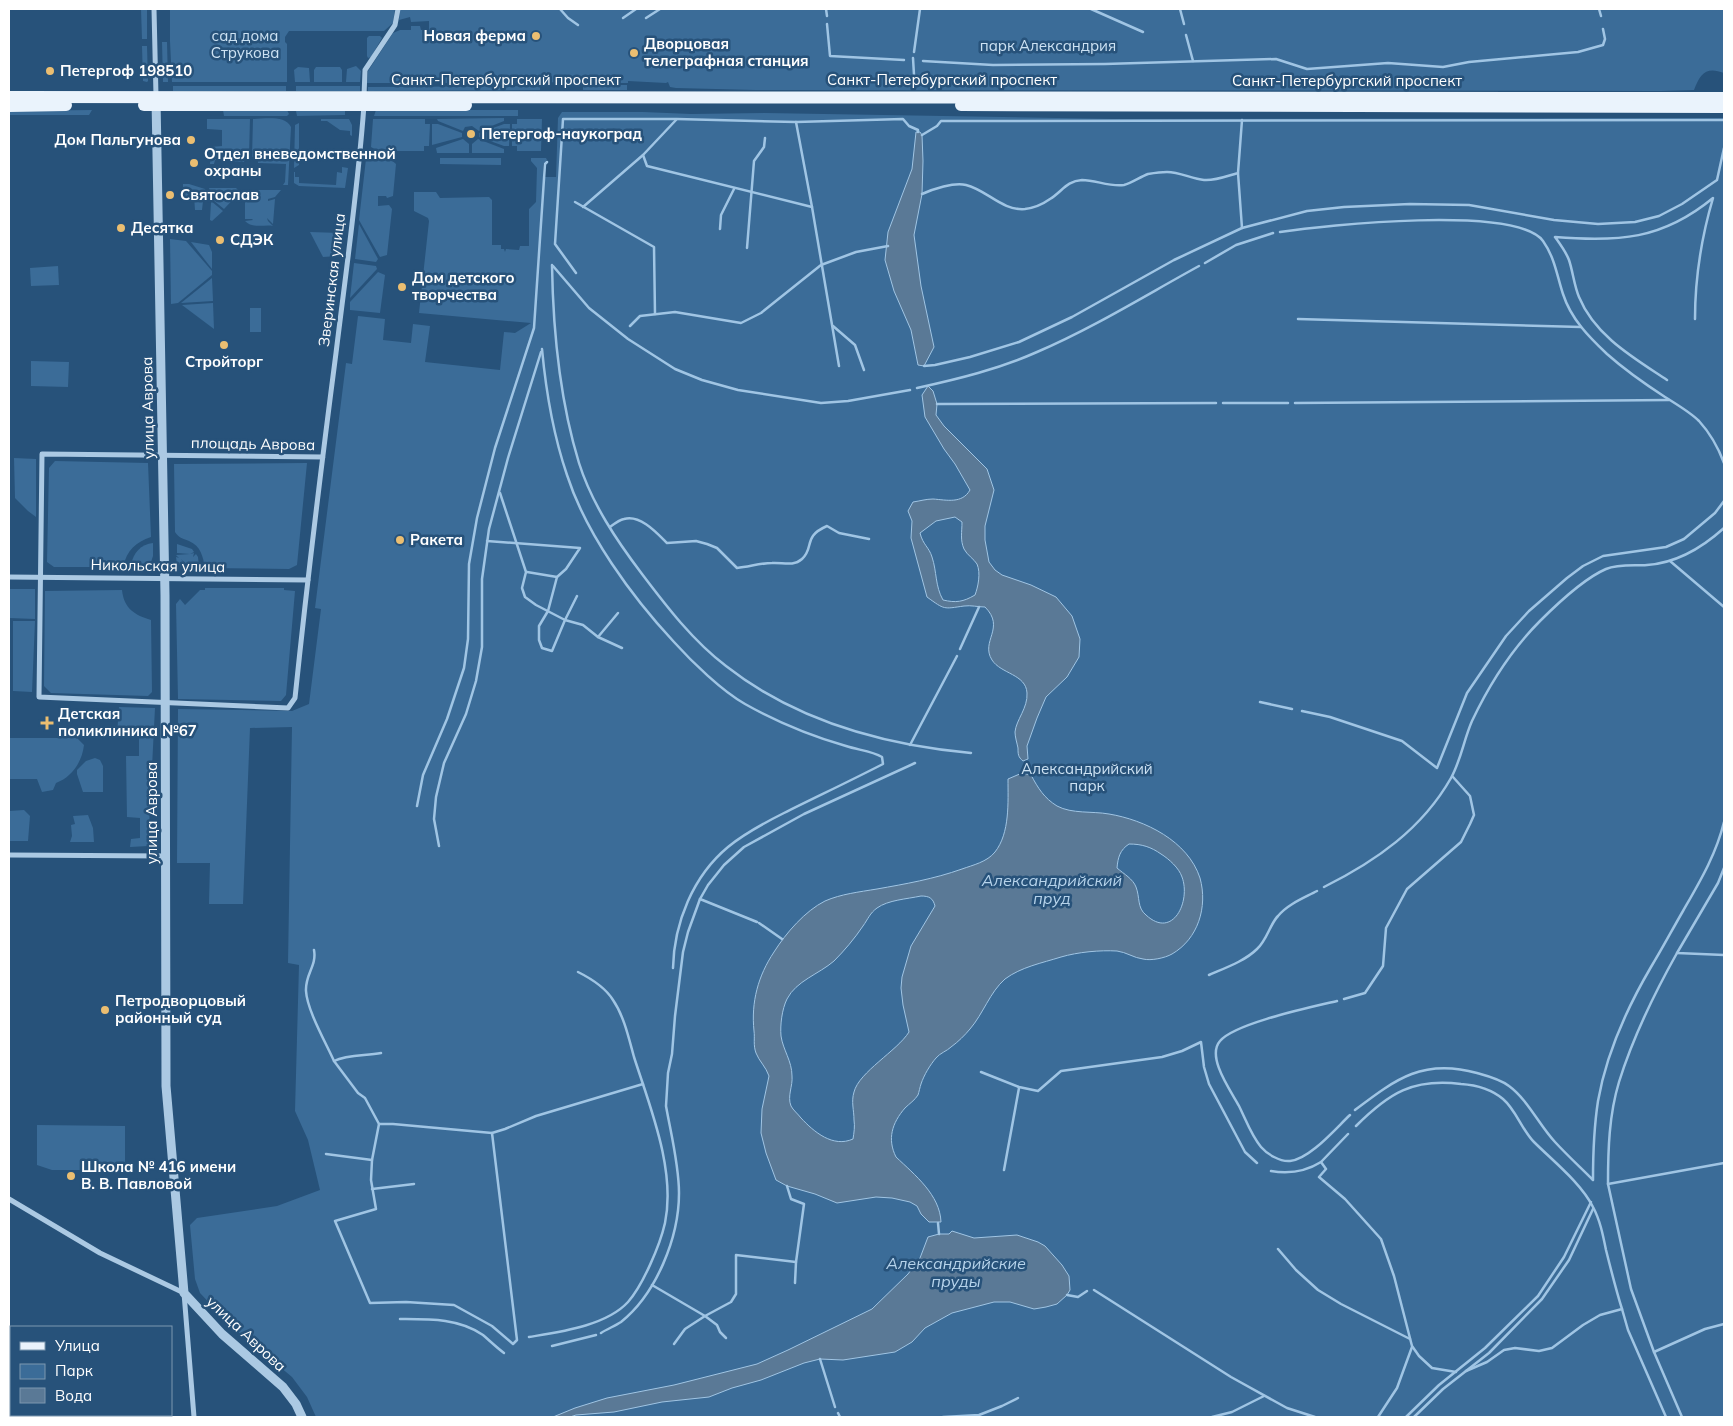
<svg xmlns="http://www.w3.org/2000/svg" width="1733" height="1426" viewBox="0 0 1733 1426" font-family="Mulish,sans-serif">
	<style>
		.green { fill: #3b6c98 }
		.water { fill: #5a7996; stroke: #a0c5e4; fill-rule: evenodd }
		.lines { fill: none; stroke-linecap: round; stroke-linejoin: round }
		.stream { stroke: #a0c5e4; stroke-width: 2.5 }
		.minor { stroke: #abc9e3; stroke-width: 5 }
		.tertiary { stroke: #abc9e3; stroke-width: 9 }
		.primary { stroke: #eaf3fc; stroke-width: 12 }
		.poi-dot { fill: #ebbe71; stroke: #27527a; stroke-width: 2 }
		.labels { text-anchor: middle; stroke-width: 5; stroke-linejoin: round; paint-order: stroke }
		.park-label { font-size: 15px; fill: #cde2f3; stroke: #27527a }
		.poi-label { font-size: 15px; font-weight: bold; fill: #fff; stroke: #27527a; text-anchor: start }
		.street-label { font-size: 15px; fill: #fff; stroke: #27527a }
		.water-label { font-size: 16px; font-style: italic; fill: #b6d3eb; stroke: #27527a }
	</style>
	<rect width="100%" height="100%" fill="#27527a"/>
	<g class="green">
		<path d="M141 9H147V39H142Z"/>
		<path d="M170 9H395L393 23 384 31H289L285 37V42L287 44V82H172L170 41Z"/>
		<path d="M400 9H1724V73C1706 66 1700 74 1694 90L1661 91 755 90 676 88 670 87 668 82 666 83 628 81V83H564L563 81 547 83H367L368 71 393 33 400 30H411V26H420L421 30 429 29V21L411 22 410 17 399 20Z"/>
		<path d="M369 36H380L382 38 371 57 368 58 367 56V38Z"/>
		<path d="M162 42H167L168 82H163Z"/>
		<path d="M142 46H147L148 81 147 82 143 81Z"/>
		<path d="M356 66 361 71 360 82H346L347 69Z"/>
		<path d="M298 67 309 68 310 82H295L294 70Z"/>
		<path d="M316 67H340L342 70V82H314V70Z"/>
		<rect x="583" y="85" width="44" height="5"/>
		<rect x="173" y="86" width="113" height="5"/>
		<rect x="296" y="86" width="64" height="5"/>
		<path d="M540 86V90L368 91V87Z"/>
		<path d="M92 110 89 115H9V111Z"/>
		<path d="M223 110H287L289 114 287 116H224Z"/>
		<path d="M345 110V115L297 116 296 111Z"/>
		<path d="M376 110H518V116H374Z"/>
		<path d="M562 112H643L691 114 765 113 1113 119 1724 118V1417H316L307 1397 292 1377 230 1325 200 1293 195 1279 190 1225 197 1218 277 1206 320 1190 308 1140 295 1111 299 965 288 963 292 727 250 728 243 904H209L210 863H177L178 709 292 711 309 704 321 609 315 608 346 363 352 364 358 316 385 319 383 340 411 343 413 324 430 326 425 362 500 370 504 332 515 333 531 323 419 313 429 221 428 218 414 211V192H436L440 198 489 197 492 200V245H501V249H504L505 252 506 249 519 250 520 246H529V209L536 202 537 168 531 161V158H546L547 160 543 164V177H556L558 118Z"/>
		<path d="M504 118V121L479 131 472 126 465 127 463 131 438 121 437 119Z"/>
		<path d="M207 119H250L249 156 245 157 244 162 215 160 214 164H210L211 147 222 146V130L207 129Z"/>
		<path d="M253 119C265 119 285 115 291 127L288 185H283L285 182 286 164 258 163V157H252Z"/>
		<path d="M321 119H349L352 125V136L350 135V131L340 130 327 121H321Z"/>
		<path d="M373 119H425V124H430L429 146H424V151H378L371 147Z"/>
		<path d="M517 119H542L541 151H517V146H512V124H517Z"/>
		<path d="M299 123V165L294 168 295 125Z"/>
		<path d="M432 124H438L462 133V137L432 145Z"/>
		<path d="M504 124H510L509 146H504L479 137V133Z"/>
		<path d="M463 139 469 144V153H437L436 148Z"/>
		<path d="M478 139 504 149V153H472V144Z"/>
		<path d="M368 157 389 158 396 164 393 196 387 198 386 196H378V206L389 205 392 209 387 255 380 257 359 220 366 159Z"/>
		<path d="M440 158H501V165L440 164Z"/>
		<path d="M342 167 348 168 345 188 299 186 294 183V172H295V177H299V183L336 185 337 172 342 173Z"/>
		<path d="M183 184H189L205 189 211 201 223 211 212 221 210 220 211 202 203 201 202 210H195L194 196H183Z"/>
		<path d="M209 188H236L240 192 224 209 213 200Z"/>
		<path d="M250 190H281L275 197 268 199V201L275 199 273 224 267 218 268 221 273 226C266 224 252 229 245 221L253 220 252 219H245V194L253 200 254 198 246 192Z"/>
		<path d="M359 224 378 259 376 262 355 259Z"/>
		<path d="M310 232 340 233 338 256 323 257Z"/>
		<path d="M170 239 186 241 212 271V275L178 303 171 304Z"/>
		<path d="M191 242 209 245 212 252V269Z"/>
		<path d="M354 263 376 266 377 269 350 298Z"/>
		<path d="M58 266 59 285 31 286 30 268Z"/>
		<path d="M378 272 385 275 380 313 350 310V302Z"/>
		<path d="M212 278 213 301 181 303Z"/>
		<path d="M213 303 214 329 182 305Z"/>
		<rect x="250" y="308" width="11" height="24"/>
		<path d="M31 361 69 362 68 387 31 386Z"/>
		<path d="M14 458 36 459V517L28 511 15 498Z"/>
		<path d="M55 461 148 463 151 537C136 542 127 550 123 567H54L47 562 49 468Z"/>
		<path d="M307 463 297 565 289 569 205 568C203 557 201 546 189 541 182 538 179 538 175 532L174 464Z"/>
		<path d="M153 543V556L150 565 145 566 131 565C133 553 141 544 153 543Z"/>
		<path d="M177 544 192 549 194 552 190 554 194 553 193 557 196 554 198 557 199 567 191 566V562L189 567 181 559 186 566 177 564 176 557 179 558 176 555 190 554 177 553Z"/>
		<path d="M205 588H284V590L295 591 286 695 281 701 178 699 176 604 180 599 185 605 200 590H205Z"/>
		<path d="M9 589H35V619L9 618Z"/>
		<path d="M122 590C124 609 135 615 151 620L152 692 148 696 51 693 44 686 45 591Z"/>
		<path d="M13 621H35L32 692 13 691Z"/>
		<path d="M119 707 155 708 148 846 130 847 131 839 140 838V818L127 817 126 756H139V736L117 735Z"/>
		<path d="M9 738H77L84 745C82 762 72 777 56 783L53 790 42 792 37 779H9Z"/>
		<path d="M95 758 100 760 103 766V792H83L77 774V770L86 761Z"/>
		<path d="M24 810 30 816 28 841H9V811Z"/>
		<path d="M88 815 93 828 94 842H70L72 836 71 825 75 824 73 816Z"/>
		<path d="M37 1125 125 1126V1170H52L37 1165Z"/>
	</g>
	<g class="water">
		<path d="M916 132H920L922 135 923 161 922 194 914 235 921 286 934 347 924 366 918 365 911 330 894 291 885 260 888 232 912 169Z"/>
		<path d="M928 386 933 391 937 404 936 415 944 426 987 469 994 490 985 526V540L989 562 995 570 1002 575 1031 585 1056 597 1072 616 1080 639 1079 657 1067 677 1046 697 1037 718 1027 746 1028 759 1023 761C1018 757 1018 754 1018 748 1017 743 1015 737 1015 732 1016 720 1028 708 1027 693 1026 674 1001 674 992 660 980 641 1006 628 985 607 978 607 971 605 964 606 943 609 945 610 927 597L911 538 912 521 908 511 913 502C920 501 926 499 933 499 947 500 962 504 970 490L955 464 944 449 925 417 922 395ZM955 517 962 522C962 532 960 540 964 549 967 555 974 559 977 564 981 573 978 587 975 595 963 602 956 603 943 600 935 586 937 572 932 557 929 547 923 545 920 533L936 521Z"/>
		<path d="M1022 773 1031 775C1038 788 1044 798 1057 806 1072 814 1092 811 1109 814 1145 820 1188 841 1200 878 1208 907 1198 939 1172 954 1165 958 1151 961 1143 959 1134 958 1126 952 1117 951 1100 950 1078 952 1061 957 1042 963 1021 967 1005 979 990 992 983 1014 970 1029 965 1035 958 1042 951 1047 947 1051 940 1053 936 1058 930 1065 924 1075 921 1084 920 1087 919 1092 918 1095 915 1100 909 1104 905 1108 892 1123 887 1139 896 1157 915 1175 940 1195 941 1222H929L921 1214 917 1206 910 1202 892 1198 876 1197 837 1203 815 1194 787 1186 776 1180 766 1153 761 1133 762 1109 769 1076C766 1067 759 1061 756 1053 753 1045 755 1038 754 1031 751 1002 758 976 774 952 786 933 805 911 825 901 841 894 859 892 877 889 905 884 934 879 962 869 973 865 987 862 995 852 1010 833 1008 802 1008 779ZM1129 844C1142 844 1151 847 1161 854 1169 859 1179 868 1182 877 1191 901 1173 940 1146 915 1137 908 1140 897 1136 887 1133 879 1124 874 1117 868 1118 857 1120 850 1129 844ZM921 896C929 896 933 898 935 906L911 946 902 977 901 988 903 1005 909 1032C897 1051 859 1072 854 1092 851 1102 854 1110 854 1120 855 1126 854 1133 853 1139 833 1148 814 1132 801 1118 798 1114 793 1110 791 1106 787 1096 793 1086 792 1076 792 1061 783 1050 781 1036 780 1025 782 1009 787 999 796 981 819 974 834 961 844 951 855 938 863 926 868 919 870 913 877 908 888 900 907 899 921 896Z"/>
		<path d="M952 1231 974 1238 1017 1235 1038 1242 1045 1246 1062 1265 1069 1276 1070 1290 1067 1295 1057 1304 1046 1307 1034 1309 1010 1302H994L952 1313 925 1328 912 1342 895 1352 843 1360 820 1359 804 1363 761 1380 732 1388 709 1397 662 1402 614 1412 576 1415 570 1417H553L575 1408 607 1398 674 1385 757 1364 788 1350 872 1309 908 1274 920 1258 928 1237 939 1234H949Z"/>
	</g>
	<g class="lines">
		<g class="stream">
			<path d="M560 9 568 18 578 25"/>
			<path d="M826 9 827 16"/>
			<path d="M1091 9 1143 32"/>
			<path d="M1180 9 1184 24"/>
			<path d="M1599 9 1601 16"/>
			<path d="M623 18 636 9"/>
			<path d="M646 18 660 9"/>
			<path d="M827 24 830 56 904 60"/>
			<path d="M1186 35 1193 61"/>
			<path d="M914 52 920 9"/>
			<path d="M913 58 914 75"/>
			<path d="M923 61 993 65 1105 64 1276 59 1307 69 1388 63 1443 67 1469 62 1578 52 1603 45 1605 39 1603 29"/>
			<path d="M676 120 643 155 647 166 812 207"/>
			<path d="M796 122 812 207 839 366"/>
			<path d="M922 135 937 126 941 121 1724 120"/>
			<path d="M1238 173 1242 228"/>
			<path d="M922 194C933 189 954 182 966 185 987 190 1002 211 1025 209 1033 208 1043 204 1050 199 1062 192 1066 181 1082 180 1096 180 1109 187 1124 185 1132 183 1140 177 1148 174 1154 173 1161 172 1167 172 1180 172 1192 179 1204 180 1215 181 1227 176 1238 173L1242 120"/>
			<path d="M575 202 654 247 655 314"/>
			<path d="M583 207 643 155"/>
			<path d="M720 229 721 215 734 189"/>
			<path d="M1280 232C1324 225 1517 205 1543 241 1555 258 1557 276 1563 294 1571 319 1589 337 1607 354 1625 370 1645 384 1665 397 1676 404 1690 412 1699 421 1710 433 1718 447 1724 463"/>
			<path d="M747 248 754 161 764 147 765 138"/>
			<path d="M1205 263 1236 245 1273 233"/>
			<path d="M552 265C553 330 560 401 579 463 592 504 617 541 642 574 667 607 693 641 726 666 796 721 884 745 971 753"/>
			<path d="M553 266 589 308 628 339 675 369 702 380 738 390 821 403 848 401 910 390"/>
			<path d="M576 273 555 244 563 119H677L796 122 903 119 909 126 918 130V132"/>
			<path d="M1298 319 1581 327"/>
			<path d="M630 326 640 316 675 312 741 323 761 313 821 265 856 252 888 246"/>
			<path d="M833 326 855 345 864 370"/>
			<path d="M542 349C546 392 553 434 567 475 586 534 632 597 674 642 692 662 722 691 745 704 777 722 811 736 846 746 858 750 872 751 882 757L883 764C850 781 816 797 784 813 764 823 745 833 728 847 693 876 674 923 673 968"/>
			<path d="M924 366 935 365 970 357 1019 342 1072 317 1174 260 1242 228 1307 211 1344 207 1410 204 1469 205 1554 220 1598 224 1635 222 1659 216 1682 204 1717 180 1724 148"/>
			<path d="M1667 380C1634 358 1595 336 1579 297 1574 285 1573 272 1569 260 1566 252 1560 244 1555 237 1618 242 1662 240 1713 198 1701 239 1695 275 1695 319"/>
			<path d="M917 388C958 379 999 369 1037 352 1093 328 1146 295 1199 266"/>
			<path d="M1223 403H1288"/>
			<path d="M1295 403 1669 400"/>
			<path d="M937 404 1216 403"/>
			<path d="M500 493 526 572 522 588 525 597 536 605 565 620 583 625 598 637 622 648"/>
			<path d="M610 527C614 524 619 520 624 519 640 514 657 533 667 543L696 541 707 544 717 548 737 568C749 567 760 563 772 563 782 562 793 567 802 559 815 547 802 537 827 526L839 533 869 539"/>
			<path d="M487 541 580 548 566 569 557 577 548 611 539 626V640L542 648 552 651 565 620 577 596"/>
			<path d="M1670 561 1724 607"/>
			<path d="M527 572 557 577"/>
			<path d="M598 637 618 613"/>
			<path d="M960 649 979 607"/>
			<path d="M1260 702 1292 709"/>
			<path d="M1302 711 1330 717 1402 741 1437 768 1467 693 1506 636 1529 611 1567 578 1583 566 1603 556 1666 547 1684 539 1715 513 1724 501"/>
			<path d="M910 745 957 656"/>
			<path d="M417 806 423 775 447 719 464 668 468 639 469 564 477 518 495 448 534 328 545 164 547 162"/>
			<path d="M439 846 434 819 436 797 444 763 466 714 476 681 482 647V579L489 529 508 458 541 352"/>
			<path d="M1724 868 1718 883 1677 953 1724 955"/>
			<path d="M1324 887C1376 861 1422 829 1451 778 1461 760 1464 739 1472 721 1489 685 1513 648 1540 621 1556 605 1585 578 1606 569 1618 564 1635 566 1647 565 1677 563 1703 547 1724 528"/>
			<path d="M757 922 700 899 708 885 724 865 744 847 804 814 915 763"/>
			<path d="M759 923 782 939"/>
			<path d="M314 950C317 966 305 974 306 991 307 1010 326 1043 334 1061"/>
			<path d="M1677 953C1654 994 1633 1037 1619 1082 1609 1115 1608 1150 1608 1184L1724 1163"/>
			<path d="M1209 975C1225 968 1245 961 1257 949 1267 940 1270 924 1278 916 1288 904 1304 898 1317 891"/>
			<path d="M1344 999 1365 993 1383 966 1386 928 1407 889 1461 842 1470 824 1474 815 1470 796 1453 777"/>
			<path d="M1337 1001C1312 1007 1235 1023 1220 1041 1206 1057 1231 1091 1239 1106 1246 1120 1251 1135 1261 1147 1267 1154 1280 1162 1290 1161 1310 1159 1336 1128 1350 1115"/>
			<path d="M381 1053C366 1056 348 1054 334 1061L358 1093 365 1098 379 1124 372 1160 371 1180 376 1209 335 1221 370 1303 406 1302 454 1305 492 1326 513 1344 517 1340 492 1133"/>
			<path d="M981 1072 1019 1087 1038 1091 1061 1071 1162 1057 1182 1051 1201 1042 1204 1067 1209 1084 1245 1152 1257 1163"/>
			<path d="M1355 1110C1396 1079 1423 1058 1477 1073 1488 1076 1500 1079 1509 1086 1528 1100 1539 1125 1555 1142 1567 1155 1580 1167 1593 1180 1593 1154 1594 1127 1598 1101 1606 1055 1627 1008 1651 967 1662 949 1672 930 1683 911 1699 883 1716 855 1724 822"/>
			<path d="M379 1124H393L492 1133 505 1129 536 1116 643 1084"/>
			<path d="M1356 1126C1389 1093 1413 1078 1461 1084 1476 1085 1491 1089 1503 1099 1516 1110 1522 1130 1534 1142 1553 1161 1581 1183 1593 1207 1600 1220 1603 1235 1606 1250 1611 1270 1616 1290 1622 1309L1600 1315 1583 1325 1552 1348 1539 1351 1515 1348 1504 1350 1487 1362 1466 1371"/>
			<path d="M1348 1134 1321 1162 1326 1169 1319 1177 1345 1199 1381 1239 1394 1276 1412 1346 1419 1356 1432 1368 1456 1372"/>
			<path d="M326 1154 372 1160"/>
			<path d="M1004 1170 1019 1088"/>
			<path d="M1271 1171C1289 1174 1305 1172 1321 1162"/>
			<path d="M1608 1184 1631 1289 1654 1352"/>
			<path d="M372 1189 414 1184"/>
			<path d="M938 1223 939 1234"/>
			<path d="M1278 1249 1296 1270 1318 1290 1341 1304 1410 1339"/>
			<path d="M795 1283 796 1262"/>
			<path d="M652 1285 705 1316 731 1302 736 1294V1255L796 1262 804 1204 791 1199 787 1186"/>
			<path d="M1094 1290 1231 1377 1287 1408 1315 1417"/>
			<path d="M1067 1295 1078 1297 1087 1291"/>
			<path d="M1622 1309 1628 1330 1666 1417"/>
			<path d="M400 1319C428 1319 459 1318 483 1335 490 1341 496 1347 504 1353"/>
			<path d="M601 1333C607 1329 615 1326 621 1322 656 1294 679 1238 679 1193 679 1165 671 1134 666 1106L668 1073 672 1054 675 1016 683 952 688 932 700 899"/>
			<path d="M529 1337C559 1332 606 1326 628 1302 643 1285 660 1245 665 1223 676 1170 650 1107 634 1057 629 1039 624 1016 613 1000 605 987 592 979 578 972"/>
			<path d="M674 1344 685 1329 705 1316 717 1325 720 1332 726 1338"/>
			<path d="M552 1346 596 1335"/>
			<path d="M820 1359 835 1407"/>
			<path d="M838 1413 840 1417"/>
			<path d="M943 1417 979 1415 1002 1406 1018 1398"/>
			<path d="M1212 1417 1232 1412 1264 1396"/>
			<path d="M1378 1417 1397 1388 1412 1347"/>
			<path d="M1406 1417 1439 1385 1485 1348 1538 1296 1564 1257 1591 1202"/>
			<path d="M1414 1417 1443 1389 1489 1353 1542 1299 1569 1260 1593 1209"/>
			<path d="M1682 1417 1654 1352 1705 1329 1724 1324"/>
		</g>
		<g class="minor">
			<path d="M154 9 156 96"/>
			<path d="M364 96 365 70 395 25 398 9"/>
			<path d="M323 457 42 454 39 697 288 708 295 698C307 583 321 468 336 353 346 271 358 188 364 105"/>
			<path d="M9 577 308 580"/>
			<path d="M9 855 165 856"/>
			<path d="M9 1199 100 1253 184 1293 194 1417"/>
		</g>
		<path class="tertiary" d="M156 99 165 595 166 1086 184 1293 222 1334 283 1387 296 1404 302 1417"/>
		<g class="primary">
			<path d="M9 97 1724 98"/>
			<path d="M144 105H466"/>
			<path d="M961 105 1724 107"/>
			<path d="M9 106 66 105"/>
		</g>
	</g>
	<g class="poi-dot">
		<circle cx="536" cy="36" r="5"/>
		<circle cx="634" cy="53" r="5"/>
		<circle cx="50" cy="71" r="5"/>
		<circle cx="471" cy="134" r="5"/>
		<circle cx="191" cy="140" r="5"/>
		<circle cx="194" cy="163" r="5"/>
		<circle cx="170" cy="195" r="5"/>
		<circle cx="121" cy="228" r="5"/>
		<circle cx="220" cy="240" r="5"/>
		<circle cx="402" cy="287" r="5"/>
		<circle cx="224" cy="345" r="5"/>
		<circle cx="400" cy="540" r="5"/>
		<path d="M44.5 715.5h5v5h5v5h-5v5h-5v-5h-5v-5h5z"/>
		<circle cx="105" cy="1010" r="5"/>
		<circle cx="71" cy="1176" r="5"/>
	</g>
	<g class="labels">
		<g class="park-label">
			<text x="245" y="41">сад дома<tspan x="245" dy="17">Струкова</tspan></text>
			<text x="1048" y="51">парк Александрия</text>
			<text x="1087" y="774">Александрийский<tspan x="1087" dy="17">парк</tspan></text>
		</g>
		<g class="poi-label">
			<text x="526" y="41" text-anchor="end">Новая ферма</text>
			<text x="644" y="49">Дворцовая<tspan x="644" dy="17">телеграфная станция</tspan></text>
			<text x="60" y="76">Петергоф 198510</text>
			<text x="481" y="139">Петергоф-наукоград</text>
			<text x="181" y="145" text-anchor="end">Дом Пальгунова</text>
			<text x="204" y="159">Отдел вневедомственной<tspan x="204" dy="17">охраны</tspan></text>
			<text x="180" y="200">Святослав</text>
			<text x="131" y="233">Десятка</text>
			<text x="230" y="245">СДЭК</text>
			<text x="412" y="283">Дом детского<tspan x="412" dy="17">творчества</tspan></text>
			<text x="224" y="367" text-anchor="middle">Стройторг</text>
			<text x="410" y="545">Ракета</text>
			<text x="58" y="719">Детская<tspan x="58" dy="17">поликлиника №67</tspan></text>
			<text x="115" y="1006">Петродворцовый<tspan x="115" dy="17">районный суд</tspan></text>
			<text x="81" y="1172">Школа № 416 имени<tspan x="81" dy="17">В. В. Павловой</tspan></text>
		</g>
		<g class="street-label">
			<text x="506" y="85">Санкт-Петербургский проспект</text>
			<text x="942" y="85">Санкт-Петербургский проспект</text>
			<text x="1347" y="86">Санкт-Петербургский проспект</text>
			<text transform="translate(332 280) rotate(-83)" y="5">Зверинская улица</text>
			<text transform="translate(148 408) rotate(-91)" y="5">улица Аврова</text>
			<text transform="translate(253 444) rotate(1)" y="5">площадь Аврова</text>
			<text transform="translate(158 566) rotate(1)" y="5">Никольская улица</text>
			<text transform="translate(152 813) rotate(-90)" y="5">улица Аврова</text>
			<text transform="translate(246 1334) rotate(43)" y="5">улица Аврова</text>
		</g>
		<g class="water-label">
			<text x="1052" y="886">Александрийский<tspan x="1052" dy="18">пруд</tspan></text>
			<text x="956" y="1269">Александрийские<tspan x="956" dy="18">пруды</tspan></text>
		</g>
	</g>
	<rect width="1733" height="1426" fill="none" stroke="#ffffff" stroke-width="20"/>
	<rect x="10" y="1326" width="162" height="90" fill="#27527a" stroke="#7d97af"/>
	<rect x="20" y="1342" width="25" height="8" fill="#eaf3fc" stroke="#7d97af"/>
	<text x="55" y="1351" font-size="15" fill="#ffffff">Улица</text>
	<rect x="20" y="1364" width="25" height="15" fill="#3b6c98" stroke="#7d97af"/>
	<text x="55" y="1376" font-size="15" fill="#ffffff">Парк</text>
	<rect x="20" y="1388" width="25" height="15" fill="#5a7996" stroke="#7d97af"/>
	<text x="55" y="1401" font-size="15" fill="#ffffff">Вода</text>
</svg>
